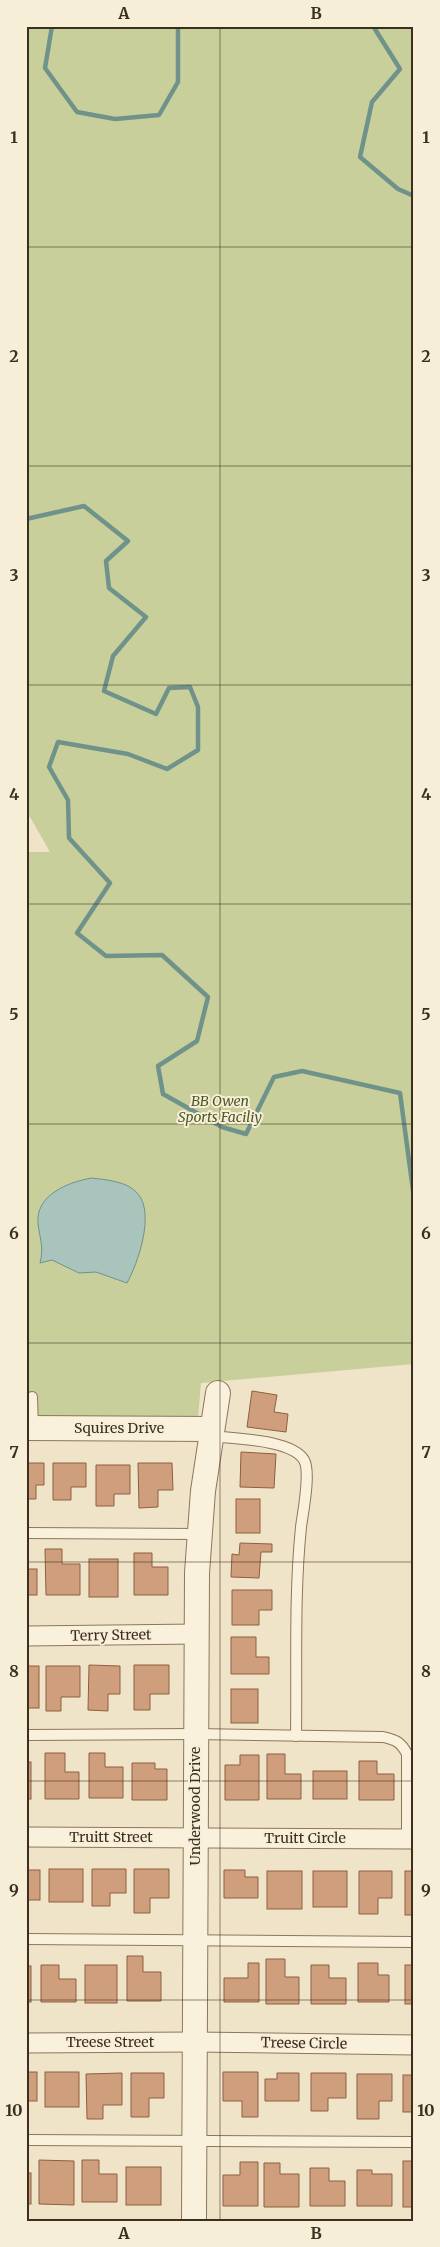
<svg xmlns="http://www.w3.org/2000/svg" width="440" height="2247" viewBox="0 0 440 2247" font-family="Merriweather,serif">
	<style>
		.green { fill: #c9cf9b }
		.water { fill: #a9c4bc; stroke: #6f938a }
		.lines { fill: none; stroke-linecap: round; stroke-linejoin: round }
		.stream { stroke: #6f938a; stroke-width: 4.5 }
		.building { fill: #cf9f7d; stroke: #8d5f41 }
		.service-casing { stroke: #8d765c; stroke-width: 12 }
		.minor-casing { stroke: #8d765c; stroke-width: 21 }
		.tertiary-casing { stroke: #8d765c; stroke-width: 26 }
		.service { stroke: #faf1dc; stroke-width: 10 }
		.minor { stroke: #faf1dc; stroke-width: 19 }
		.tertiary { stroke: #faf1dc; stroke-width: 24 }
		.grid { fill: none; stroke: #3d2e20; stroke-width: 1; stroke-opacity: 0.55 }
		.labels { text-anchor: middle; stroke-width: 4; stroke-linejoin: round; paint-order: stroke }
		.park-label { font-size: 14px; font-style: italic; fill: #4d5a26; stroke: #f7eed8 }
		.street-label { font-size: 14px; fill: #3d2e20; stroke: #f7eed8 }
		.neatline { fill: none; stroke: #3d2e20; stroke-width: 2 }
		.grid-label { font-size: 16px; text-anchor: middle; font-weight: bold; fill: #3d2e20 }
	</style>
	<rect width="100%" height="100%" fill="#f0e4c8"/>
	<path class="green" d="M26 26H414V1364L201 1383 198 1419 26 1422V852H50L30 817H26Z"/>
	<path class="water" d="M92 1178C106 1180 128 1181 138 1194 155 1214 138 1263 127 1283L96 1272 79 1273 52 1260 40 1263C44 1248 40 1239 38 1224 35 1195 68 1182 92 1178Z"/>
	<g class="lines">
		<g class="stream">
			<path d="M52 26 45 68 77 112 115 119 159 115 178 82V26"/>
			<path d="M373 26 400 69 372 102 360 157 398 189 414 196"/>
			<path d="M26 519 84 506 128 541 106 561 109 588 146 617 113 656 104 691 156 714 169 688 190 687 198 707V750L167 769 128 754 58 742 49 767 68 800 69 838 110 883 77 933 106 956 162 955 208 997 197 1041 158 1066 163 1094 222 1127 246 1134 274 1077 302 1071 400 1093 414 1198"/>
		</g>
	</g>
	<g class="building">
		<path d="M252 1391 277 1395 274 1412 288 1414 286 1432 247 1427Z"/>
		<path d="M241 1452 276 1454 274 1488 240 1487Z"/>
		<path d="M26 1463H44V1485H36V1499H26Z"/>
		<path d="M53 1463H86V1487H71V1500H53Z"/>
		<path d="M138 1463H172L173 1490H158V1507L139 1508Z"/>
		<path d="M96 1465H130V1494H114V1506H96Z"/>
		<rect x="236" y="1499" width="24" height="34"/>
		<path d="M240 1543 272 1544V1552H261L259 1578 231 1577 232 1554 239 1555Z"/>
		<path d="M45 1549H62V1564H80V1595H46Z"/>
		<path d="M134 1553H152V1567H168V1595H134Z"/>
		<rect x="89" y="1559" width="29" height="38"/>
		<rect x="26" y="1569" width="11" height="26"/>
		<path d="M232 1590H272V1610H259V1625H232Z"/>
		<path d="M231 1637H256V1657H269V1674H231Z"/>
		<path d="M89 1665 120 1666V1694H108V1711L88 1710Z"/>
		<path d="M134 1665H169V1694H150V1710H134Z"/>
		<rect x="26" y="1666" width="13" height="42"/>
		<path d="M46 1666H80V1697H61V1711H46Z"/>
		<rect x="231" y="1689" width="27" height="34"/>
		<path d="M45 1753H65V1772H79V1799H45Z"/>
		<path d="M89 1753H105V1767H123V1798H89Z"/>
		<path d="M267 1754H285V1774H301V1799H267Z"/>
		<path d="M240 1755H259V1800H225V1765H240Z"/>
		<path d="M359 1761H377V1774H394V1800H359Z"/>
		<rect x="26" y="1762" width="5" height="37"/>
		<path d="M132 1763H155V1769H167V1800H132Z"/>
		<rect x="313" y="1771" width="34" height="28"/>
		<rect x="49" y="1869" width="34" height="33"/>
		<path d="M92 1869H126V1893H110V1906H92Z"/>
		<path d="M134 1869H169V1898H150V1913H134Z"/>
		<rect x="26" y="1870" width="14" height="30"/>
		<path d="M224 1870H245V1877H258V1898H224Z"/>
		<rect x="267" y="1871" width="35" height="38"/>
		<rect x="313" y="1871" width="34" height="36"/>
		<path d="M359 1871H392V1898H378V1914H359Z"/>
		<rect x="405" y="1871" width="9" height="44"/>
		<path d="M127 1956H143V1972H161V2001H127Z"/>
		<path d="M266 1959H285V1977H299V2004H266Z"/>
		<path d="M248 1963H259V2002H224V1978H248Z"/>
		<path d="M358 1963H378V1975H389V2002H358Z"/>
		<path d="M41 1965H59V1979H76V2002H41Z"/>
		<rect x="85" y="1965" width="32" height="38"/>
		<path d="M311 1965H329V1978H346V2004H311Z"/>
		<rect x="405" y="1965" width="9" height="39"/>
		<rect x="26" y="1966" width="5" height="36"/>
		<rect x="26" y="2072" width="11" height="29"/>
		<rect x="45" y="2072" width="34" height="35"/>
		<path d="M223 2072H258V2117H242V2101H223Z"/>
		<path d="M122 2073V2105H103V2119H87L86 2074Z"/>
		<path d="M131 2073H164V2098H149V2117H131Z"/>
		<path d="M277 2073H299V2101H265V2079H277Z"/>
		<path d="M311 2073H346V2098H328V2111H311Z"/>
		<path d="M357 2074H392V2101H379V2119H357Z"/>
		<rect x="403" y="2075" width="11" height="37"/>
		<path d="M39 2160 74 2161V2205L39 2204Z"/>
		<path d="M82 2160H99V2174H117V2202H82Z"/>
		<rect x="403" y="2161" width="11" height="46"/>
		<path d="M240 2162H258V2206H223V2175H240Z"/>
		<path d="M264 2163H280V2174H299V2207H264Z"/>
		<rect x="126" y="2167" width="35" height="38"/>
		<path d="M310 2168H329V2181H345V2206H310Z"/>
		<path d="M357 2170H372V2174H392V2206H357Z"/>
		<rect x="26" y="2173" width="5" height="31"/>
	</g>
	<g class="lines">
		<g class="service-casing">
			<g id="service">
				<path d="M32 1397 33 1428"/>
				<path d="M211 1436C233 1439 292 1439 304 1460 311 1472 303 1512 301 1527 294 1596 297 1667 296 1736"/>
				<path d="M26 1533 199 1534"/>
				<path d="M26 1735 196 1734 383 1737C396 1740 401 1742 407 1754V1839"/>
				<path d="M26 1939 414 1942"/>
				<path d="M26 2140 414 2142"/>
			</g>
		</g>
		<g class="minor-casing">
			<g id="minor">
				<path d="M26 1636 197 1634"/>
				<path d="M26 1837 414 1839"/>
				<path d="M26 2043 194 2042 414 2045"/>
			</g>
		</g>
		<g class="tertiary-casing">
			<g id="tertiary">
				<path d="M26 1428 212 1429"/>
				<path d="M194 2221 197 1573 203 1491 218 1393"/>
			</g>
		</g>
		<use href="#service" class="service"/>
		<use href="#minor" class="minor"/>
		<use href="#tertiary" class="tertiary"/>
	</g>
	<path class="grid" d="M220 26V2221M26 247H414M26 466H414M26 685H414M26 904H414M26 1124H414M26 1343H414M26 1562H414M26 1781H414M26 2000H414"/>
	<g class="labels">
		<g class="park-label">
			<text x="220" y="1106">BB Owen<tspan x="220" dy="16">Sports Faciliy</tspan></text>
		</g>
		<g class="street-label">
			<text x="119" y="1433">Squires Drive</text>
			<text transform="translate(111 1635) rotate(-1)" y="5">Terry Street</text>
			<text transform="translate(195 1806) rotate(-90)" y="5">Underwood Drive</text>
			<text x="111" y="1842">Truitt Street</text>
			<text x="305" y="1843">Truitt Circle</text>
			<text x="110" y="2047">Treese Street</text>
			<text transform="translate(304 2043) rotate(1)" y="5">Treese Circle</text>
		</g>
	</g>
	<rect width="440" height="2247" fill="none" stroke="#f7eed8" stroke-width="55"/>
	<rect x="28" y="28" width="384" height="2192" class="neatline"/>
	<g class="grid-label">
		<text x="124" y="19">A</text>
		<text x="316" y="19">B</text>
		<text x="14" y="143">1</text>
		<text x="426" y="143">1</text>
		<text x="14" y="362">2</text>
		<text x="426" y="362">2</text>
		<text x="14" y="581">3</text>
		<text x="426" y="581">3</text>
		<text x="14" y="800">4</text>
		<text x="426" y="800">4</text>
		<text x="14" y="1020">5</text>
		<text x="426" y="1020">5</text>
		<text x="14" y="1239">6</text>
		<text x="426" y="1239">6</text>
		<text x="14" y="1458">7</text>
		<text x="426" y="1458">7</text>
		<text x="14" y="1677">8</text>
		<text x="426" y="1677">8</text>
		<text x="14" y="1896">9</text>
		<text x="426" y="1896">9</text>
		<text x="14" y="2116">10</text>
		<text x="426" y="2116">10</text>
		<text x="124" y="2239">A</text>
		<text x="316" y="2239">B</text>
	</g>
</svg>
